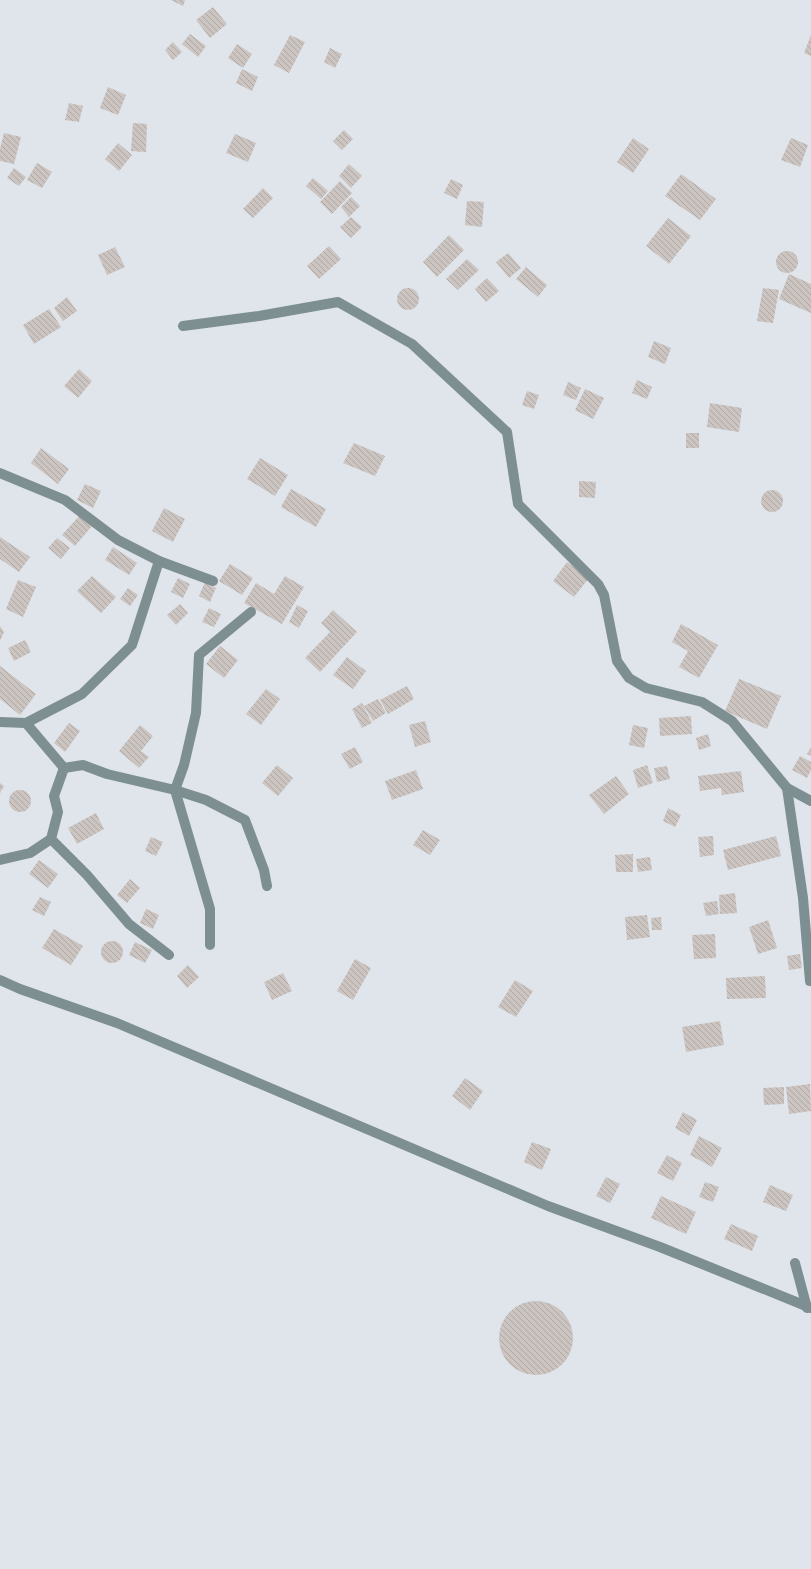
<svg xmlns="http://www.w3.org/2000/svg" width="811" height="1569" viewBox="0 0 811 1569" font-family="'Crimson Pro',serif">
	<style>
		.building { fill: url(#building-back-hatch) }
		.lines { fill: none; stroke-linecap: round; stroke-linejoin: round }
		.street { stroke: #7d8f91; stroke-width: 10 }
	</style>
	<defs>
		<pattern id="building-back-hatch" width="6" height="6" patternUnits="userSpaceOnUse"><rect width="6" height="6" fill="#ccc4c0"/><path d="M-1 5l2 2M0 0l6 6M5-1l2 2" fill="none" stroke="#aea8a4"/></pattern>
	</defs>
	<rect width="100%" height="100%" fill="#dfe5eb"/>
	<g class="building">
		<path d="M171 0H185L183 6Z"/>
		<path d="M213 7 227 24 210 38 196 20Z"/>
		<path d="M190 34 206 46 198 57 182 44Z"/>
		<path d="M290 35 305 42 289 73 274 65Z"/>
		<path d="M811 35V56L804 53Z"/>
		<path d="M173 42 182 52 173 60 165 50Z"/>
		<path d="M237 44 252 54 243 68 228 58Z"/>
		<path d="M330 48 342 54 335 68 324 62Z"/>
		<path d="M242 69 258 77 252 91 236 83Z"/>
		<path d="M108 87 126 95 118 115 100 108Z"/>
		<path d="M69 103 83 106 79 122 65 120Z"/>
		<path d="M133 123 147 124 146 152 131 151Z"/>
		<path d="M344 130 353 139 342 150 333 141Z"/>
		<path d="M4 133 21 137 14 164 0 161V149Z"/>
		<path d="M235 134 256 143 248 162 226 153Z"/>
		<path d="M633 138 649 149 633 173 617 162Z"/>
		<path d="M791 138 808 145 800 167 781 160Z"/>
		<path d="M118 143 132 155 119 171 105 159Z"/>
		<path d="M37 163 52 172 42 188 27 180Z"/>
		<path d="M349 164 362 176 351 188 339 176Z"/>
		<path d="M14 168 26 177 19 186 7 178Z"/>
		<path d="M681 174 716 199 700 220 665 196Z"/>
		<path d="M313 178 328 191 321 199 306 186Z"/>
		<path d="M451 179 463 185 457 199 444 193Z"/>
		<path d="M340 181 352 193 332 214 320 202Z"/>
		<path d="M263 188 273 198 253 218 243 209Z"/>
		<path d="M351 197 360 206 349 217 341 207Z"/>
		<path d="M467 201 484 202 482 227 465 225Z"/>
		<path d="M351 217 362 227 351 238 340 227Z"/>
		<path d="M668 218 691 236 669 264 646 246Z"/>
		<path d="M449 235 464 250 437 277 423 262Z"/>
		<path d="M329 246 341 259 319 279 307 266Z"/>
		<path d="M115 247 125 267 107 275 98 255Z"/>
		<circle cx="787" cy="262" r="11"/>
		<path d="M508 253 521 268 509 278 496 262Z"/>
		<path d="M467 259 479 270 458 290 446 279Z"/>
		<path d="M526 267 547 285 538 297 516 279Z"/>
		<path d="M789 274 811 284V313L779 299Z"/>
		<path d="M487 278 499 291 486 302 475 289Z"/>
		<circle cx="408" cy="299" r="11"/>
		<path d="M763 288 779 290 773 323 757 321Z"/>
		<path d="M67 297 77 311 63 321 54 308Z"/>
		<path d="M49 309 61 327 34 344 23 325Z"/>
		<path d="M654 341 671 348 665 364 648 357Z"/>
		<path d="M79 369 92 381 78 398 64 386Z"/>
		<path d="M637 380 652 387 647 399 632 393Z"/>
		<path d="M568 382 581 388 576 400 563 395Z"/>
		<path d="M585 389 604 398 593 419 575 410Z"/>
		<path d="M527 391 539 395 534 409 522 405Z"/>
		<path d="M710 403 742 408 739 432 707 427Z"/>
		<rect x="686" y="433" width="13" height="15"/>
		<path d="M354 443 385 456 375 476 343 463Z"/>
		<path d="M41 448 69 469 58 484 31 463Z"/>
		<path d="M260 458 288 475 275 496 247 479Z"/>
		<path d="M579 481 596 482 595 498 579 497Z"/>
		<path d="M85 484 101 491 93 508 77 500Z"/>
		<path d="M291 489 326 509 316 527 281 507Z"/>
		<circle cx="772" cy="501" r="11"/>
		<path d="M164 508 185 519 173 542 152 531Z"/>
		<path d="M80 515 92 526 75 546 62 535Z"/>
		<path d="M0 537 30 557 19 572 0 559Z"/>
		<path d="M57 538 70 548 61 559 48 548Z"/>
		<path d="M113 547 137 563 129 575 105 560Z"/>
		<path d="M567 562 589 578 574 597 553 581Z"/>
		<path d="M230 564 253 578 242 595 219 581Z"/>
		<path d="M92 576 116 597 101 613 77 591Z"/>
		<path d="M285 576 304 587 282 624 244 603 256 583 274 594Z"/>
		<path d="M178 578 190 584 183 598 171 592Z"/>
		<path d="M18 580 36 587 23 617 6 609Z"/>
		<path d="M205 582 216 588 210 602 199 596Z"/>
		<path d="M128 588 138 595 130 606 120 599Z"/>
		<path d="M180 604 188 613 176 625 167 615Z"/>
		<path d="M297 605 308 611 299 628 289 622Z"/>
		<path d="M209 608 221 614 214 627 202 622Z"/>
		<path d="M333 610 357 632 320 672 305 658 330 632 321 623Z"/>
		<path d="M681 624 718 645 699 678 679 667 688 651 672 642Z"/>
		<path d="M0 626 4 632 0 641Z"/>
		<path d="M25 640 31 652 14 661 8 648Z"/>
		<path d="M220 646 238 660 224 678 206 664Z"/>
		<path d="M347 657 366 671 353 689 333 675Z"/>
		<path d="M0 666 36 694 20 715 0 699Z"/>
		<path d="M739 679 781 696 767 729 725 711Z"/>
		<path d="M407 686 414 699 388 714 380 700Z"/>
		<path d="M266 689 280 699 261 725 246 714Z"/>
		<path d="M378 699 386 713 373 721 364 706Z"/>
		<path d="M362 703 372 723 362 728 352 709Z"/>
		<path d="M691 716 692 734 660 736 659 718Z"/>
		<path d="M425 721 431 742 415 747 409 725Z"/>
		<path d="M69 723 80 731 65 752 54 743Z"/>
		<path d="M140 725 153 736 141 751 149 757 139 768 119 751Z"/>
		<path d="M633 725 648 728 644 748 629 745Z"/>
		<path d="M708 734 711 746 699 750 696 738Z"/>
		<path d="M355 747 363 762 350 769 341 754Z"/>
		<path d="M811 747V756L807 754Z"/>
		<path d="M800 756 811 762V770L807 778 792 770Z"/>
		<path d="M277 765 293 778 278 796 262 783Z"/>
		<path d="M647 765 653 783 638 788 633 770Z"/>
		<path d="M667 766 670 779 657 782 654 768Z"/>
		<path d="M416 770 423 789 392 800 385 781Z"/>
		<path d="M741 771 744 792 722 795 721 788 700 791 698 776Z"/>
		<path d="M616 776 629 794 604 814 589 795Z"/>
		<path d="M0 783 4 786 0 793Z"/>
		<circle cx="20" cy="801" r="11"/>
		<path d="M668 808 681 815 675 827 663 821Z"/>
		<path d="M96 813 104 829 77 844 68 828Z"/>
		<path d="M423 830 440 840 430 855 413 845Z"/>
		<path d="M713 836 714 855 700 857 698 837Z"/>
		<path d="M776 836 781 856 728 870 723 850Z"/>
		<path d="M151 837 163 842 156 856 145 851Z"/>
		<path d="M633 854V872H616L615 855Z"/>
		<path d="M650 857 652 870 638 872 636 859Z"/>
		<path d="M39 860 58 874 48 888 29 874Z"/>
		<path d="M130 879 140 888 127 903 117 895Z"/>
		<path d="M735 893 737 913 720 914 719 895Z"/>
		<path d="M40 897 51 902 44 916 32 910Z"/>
		<path d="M717 901 719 914 706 916 703 903Z"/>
		<path d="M146 909 159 915 153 929 140 923Z"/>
		<path d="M647 915 650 937 627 940 625 917Z"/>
		<path d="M661 917 662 930H652L651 918Z"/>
		<path d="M768 920 777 948 758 954 749 927Z"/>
		<path d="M54 929 83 946 71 965 42 948Z"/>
		<path d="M715 934 716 958 694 959 692 935Z"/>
		<circle cx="112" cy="952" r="11"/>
		<path d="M135 942 152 950 145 963 129 955Z"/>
		<path d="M800 954 802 968 789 970 787 956Z"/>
		<path d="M355 959 371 968 353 1000 337 991Z"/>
		<path d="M188 965 199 977 187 988 177 976Z"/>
		<path d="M283 973 292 991 272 1000 264 982Z"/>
		<path d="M765 976 766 998 727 999 726 978Z"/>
		<path d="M515 980 533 991 516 1017 498 1007Z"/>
		<path d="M720 1021 724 1045 686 1052 682 1027Z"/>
		<path d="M465 1078 483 1091 470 1110 452 1096Z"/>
		<path d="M810 1084 811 1111 789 1114 786 1087Z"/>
		<path d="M784 1087V1104L764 1105 763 1088Z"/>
		<path d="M683 1112 697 1120 689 1136 675 1128Z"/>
		<path d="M699 1136 722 1148 712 1167 690 1155Z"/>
		<path d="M532 1142 551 1149 542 1170 524 1162Z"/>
		<path d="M667 1155 682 1163 673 1181 657 1173Z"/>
		<path d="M606 1177 620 1184 610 1203 596 1196Z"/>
		<path d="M705 1182 719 1187 713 1202 699 1197Z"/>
		<path d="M770 1185 793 1195 786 1211 763 1202Z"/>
		<path d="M661 1196 696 1212 686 1234 651 1218Z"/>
		<path d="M731 1224 758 1236 752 1251 724 1239Z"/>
		<circle cx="536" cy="1338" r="37"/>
	</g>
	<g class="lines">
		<g class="street">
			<path d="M183 326 259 316 338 302 412 344 507 432 518 504 598 584 604 595 617 661 629 678 646 688 702 702 732 721 787 788 811 801"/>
			<path d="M0 473 65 500 118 540 159 561 213 581"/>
			<path d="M0 722 26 723 82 694 132 645 159 561"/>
			<path d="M26 723 64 768 83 765 107 774 175 790 206 800 245 820 264 870 267 886"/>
			<path d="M64 768 54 796 58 812 51 839 87 875 129 924 169 955"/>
			<path d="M787 788 803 898 810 981H811"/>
			<path d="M0 860 30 853 51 839"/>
			<path d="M210 945V909L175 790 184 765 196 713 199 655 251 612"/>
			<path d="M0 980 20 989 117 1023 548 1206 660 1247 811 1308"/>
			<path d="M795 1263 807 1308"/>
		</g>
	</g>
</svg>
